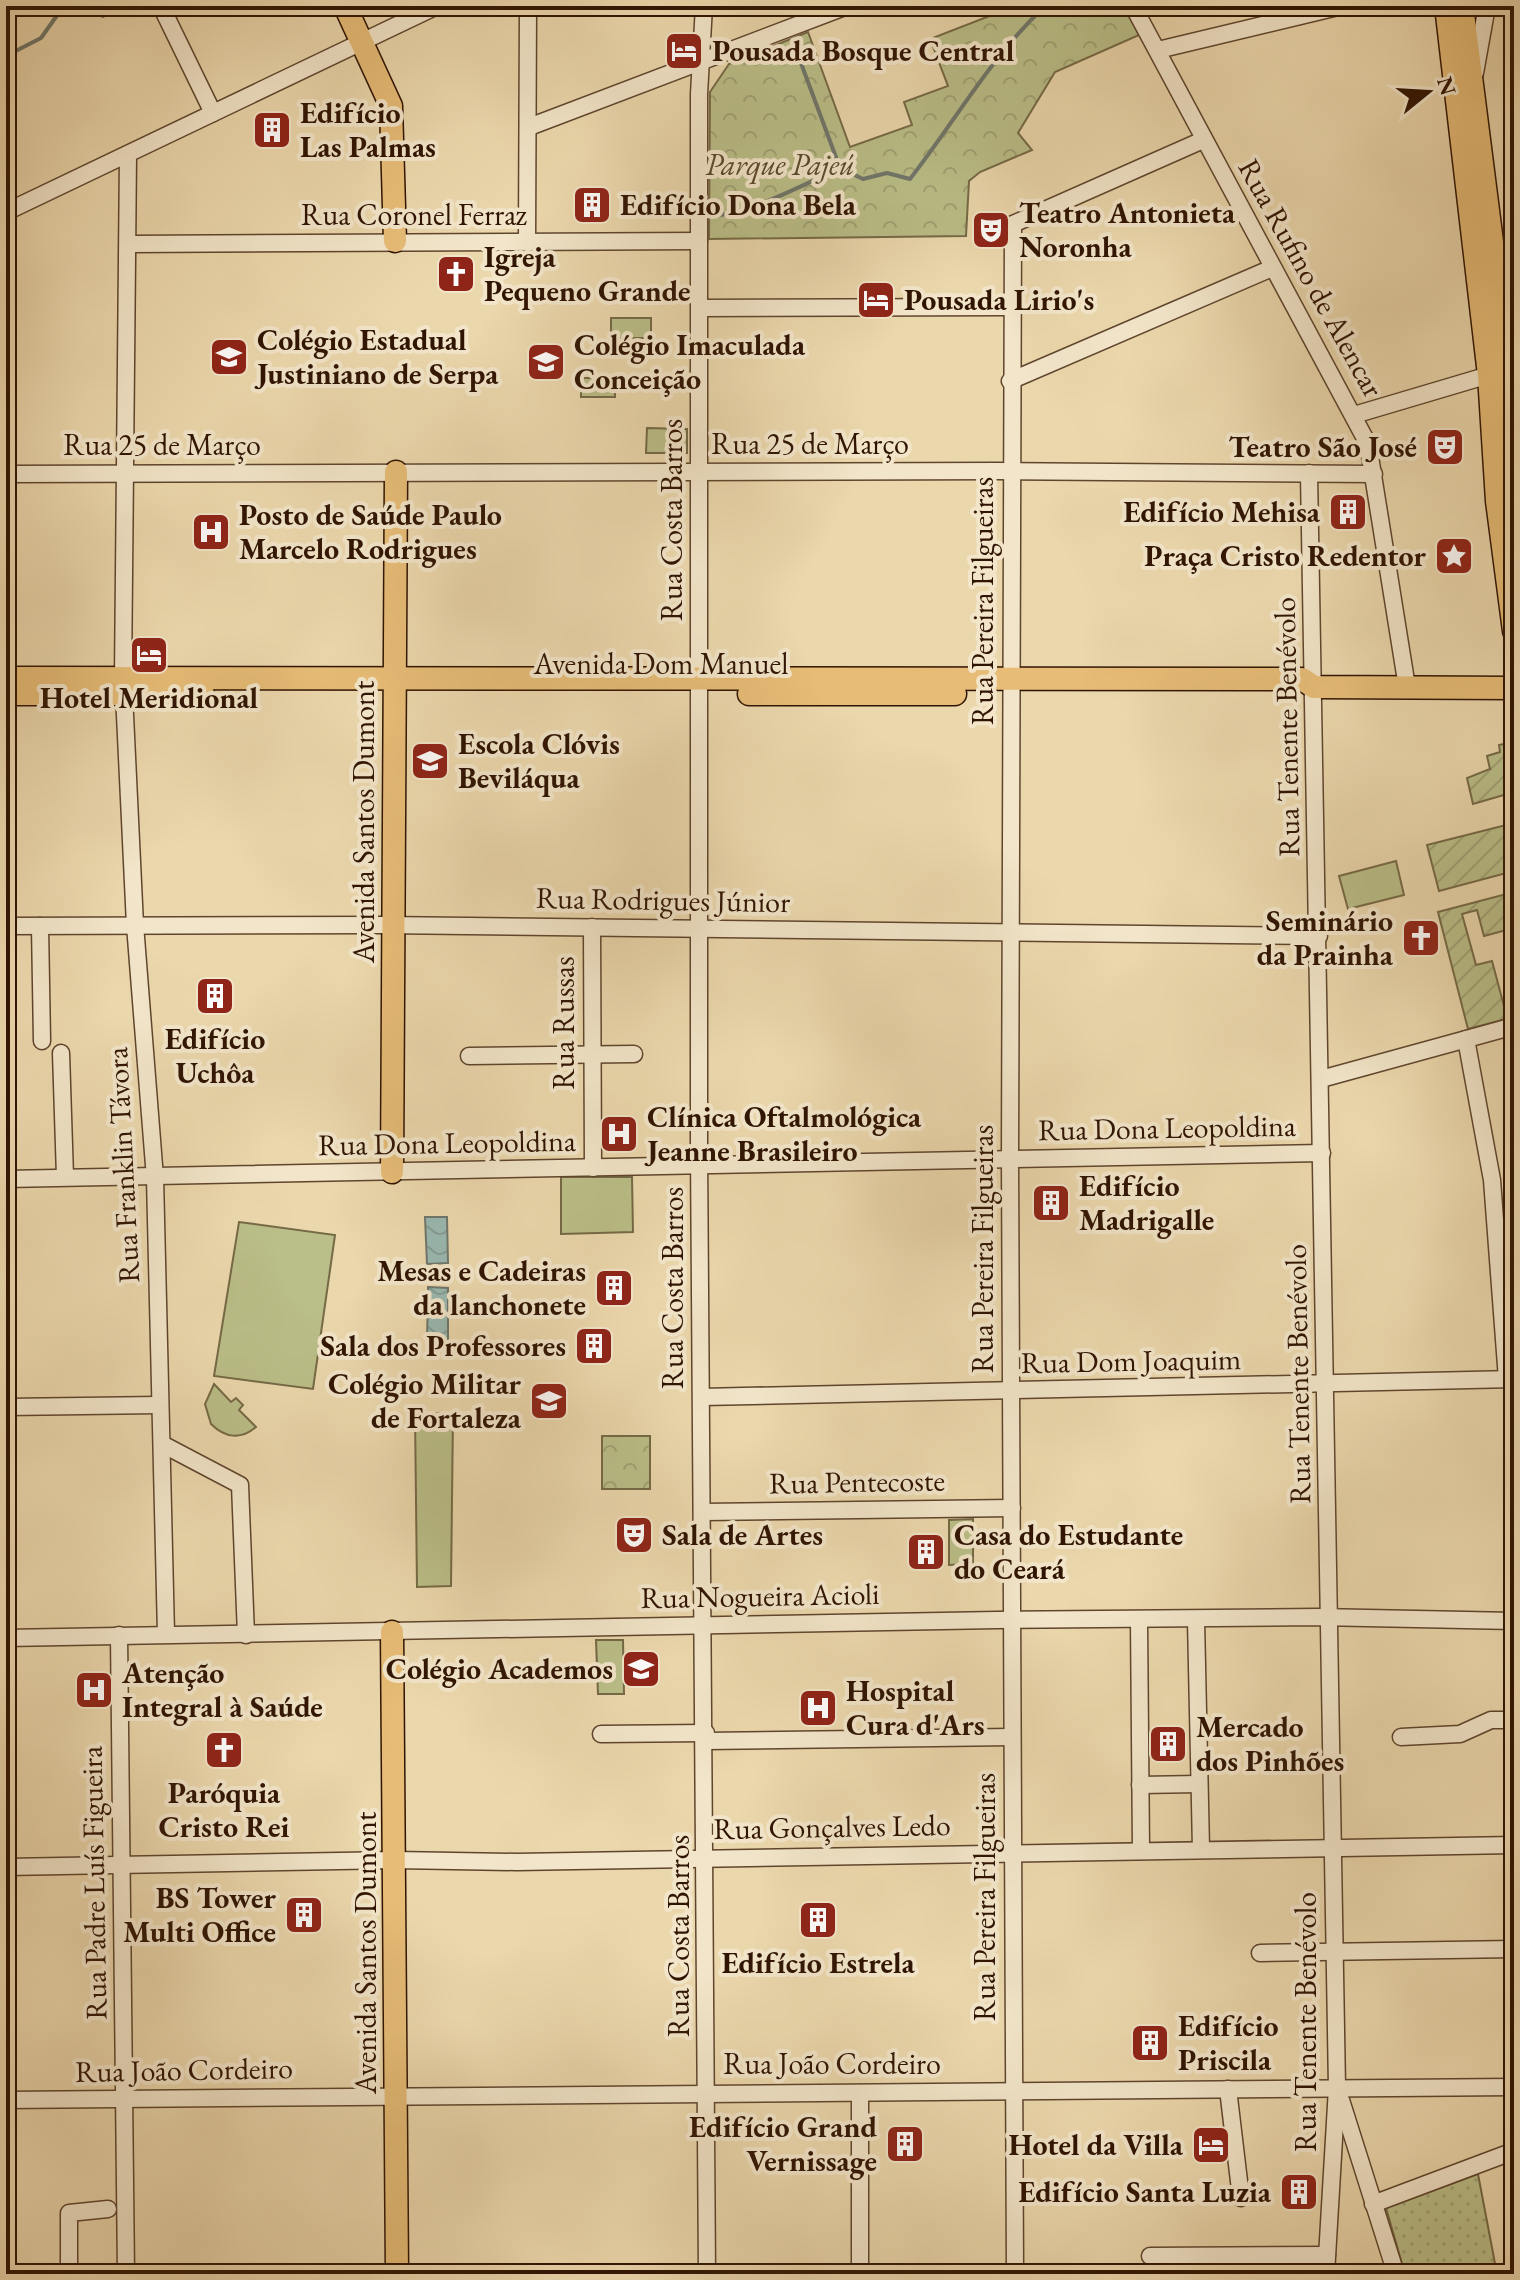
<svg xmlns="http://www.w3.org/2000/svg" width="1520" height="2280" viewBox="0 0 1520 2280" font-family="'EB Garamond',serif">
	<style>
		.grass { fill: url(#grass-dots); stroke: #756946; stroke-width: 2 }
		.park { fill: url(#park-crowns); stroke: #756946; stroke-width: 2 }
		.garden { fill: url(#garden-furrows); stroke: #756946; stroke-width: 2 }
		.pitch { fill: #babe88; stroke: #756946; stroke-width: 2 }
		.water { fill: url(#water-waves); stroke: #6f766b; stroke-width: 2 }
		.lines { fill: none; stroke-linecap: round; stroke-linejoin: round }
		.stream { stroke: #6f766b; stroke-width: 4 }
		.minor-casing { stroke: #5f452d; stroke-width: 19 }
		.major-casing { stroke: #301403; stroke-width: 25 }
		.minor { stroke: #f2e5c9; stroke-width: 16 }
		.major { stroke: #e6bc76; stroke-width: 22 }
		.labels { text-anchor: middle; stroke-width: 8; stroke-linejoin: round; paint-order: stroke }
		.poi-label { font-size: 30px; font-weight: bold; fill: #301403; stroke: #f2e5c9; text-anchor: start }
		.park-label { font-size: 30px; font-style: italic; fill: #59472b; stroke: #f2e5c9 }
		.street-label { font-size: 30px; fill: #301403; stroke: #f2e5c9 }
	</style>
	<defs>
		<pattern id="grass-dots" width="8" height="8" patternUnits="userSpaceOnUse" patternTransform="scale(2)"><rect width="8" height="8" fill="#babe88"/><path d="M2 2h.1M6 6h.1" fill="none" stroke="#a0a274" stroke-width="1.8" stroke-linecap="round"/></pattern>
		<pattern id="park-crowns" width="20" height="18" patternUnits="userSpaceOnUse" patternTransform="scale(2)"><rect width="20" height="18" fill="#babe88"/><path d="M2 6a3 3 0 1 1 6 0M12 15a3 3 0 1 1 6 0" fill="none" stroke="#a0a274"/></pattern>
		<pattern id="garden-furrows" width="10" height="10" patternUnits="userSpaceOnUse" patternTransform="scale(2)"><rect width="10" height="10" fill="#babe88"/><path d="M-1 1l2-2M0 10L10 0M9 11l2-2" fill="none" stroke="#a0a274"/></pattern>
		<pattern id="water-waves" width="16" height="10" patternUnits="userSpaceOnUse" patternTransform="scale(2)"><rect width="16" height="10" fill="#99b8b0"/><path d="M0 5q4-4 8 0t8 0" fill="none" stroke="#849d96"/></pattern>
	</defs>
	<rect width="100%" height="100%" fill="#ebd7ac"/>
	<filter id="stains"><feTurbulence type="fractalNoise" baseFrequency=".0025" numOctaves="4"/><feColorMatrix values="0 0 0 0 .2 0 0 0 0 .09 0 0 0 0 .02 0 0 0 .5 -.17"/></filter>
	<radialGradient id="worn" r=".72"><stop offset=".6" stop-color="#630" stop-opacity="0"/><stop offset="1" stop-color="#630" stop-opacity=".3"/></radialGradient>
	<path class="grass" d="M1478 2174 1497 2274H1405L1386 2208Z"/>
	<g class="park">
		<path d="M1005 6H1124L1139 35 1055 72 1018 133 1032 150 980 172 969 181 966 236 709 239 710 92 729 64 808 32 850 147 912 125 904 102 948 86 930 39 1005 10Z"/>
		<rect x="602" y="1436" width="48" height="53"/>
	</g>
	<g class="garden">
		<path d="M1504 744 1514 792 1473 804 1467 778 1490 769 1487 756 1500 752 1499 745Z"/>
		<path d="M1514 823V871L1439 891 1427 845Z"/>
		<path d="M1514 892V928L1484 936 1477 910 1462 914 1476 965 1492 961 1504 1006 1514 1004V1017L1468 1029 1438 912Z"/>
	</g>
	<g class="pitch">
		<rect x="611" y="318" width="40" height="20"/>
		<rect x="581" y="378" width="34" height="19"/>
		<path d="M647 428 687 429V453H646Z"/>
		<path d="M1396 861 1404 895 1348 909 1339 876Z"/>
		<path d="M561 1177H632L633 1232 561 1234Z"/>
		<path d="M239 1222 335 1235 313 1389 214 1376Z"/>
		<path d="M214 1384 231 1402 236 1398 243 1405 239 1410 256 1427C241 1440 225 1438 211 1424L205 1404Z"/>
		<path d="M453 1413 451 1586 417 1587 415 1414Z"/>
		<path d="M973 1519V1564L949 1565V1520Z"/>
		<path d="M596 1640H623L624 1694H598Z"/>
	</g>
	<g class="water">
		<path d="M425 1217H447L448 1263 427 1264Z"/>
		<path d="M428 1287 448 1288V1344H427Z"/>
	</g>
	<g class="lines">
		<g class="stream">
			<path d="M792 39 840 168 863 179 887 173 910 179C956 120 990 58 1045 6"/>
			<path d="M6 56 41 38 58 14 82 8 103 16"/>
			<path d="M715 216C760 209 797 187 839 169"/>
		</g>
		<g class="minor-casing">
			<g id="minor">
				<path d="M161 6 213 113"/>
				<path d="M704 6 699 94V1151L707 2274"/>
				<path d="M1133 6 1368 444 1407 687"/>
				<path d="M1158 50 1342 6"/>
				<path d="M1475 73 1487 6"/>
				<path d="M529 127 847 6"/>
				<path d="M6 212 437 6"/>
				<path d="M527 243 528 6"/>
				<path d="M129 244 699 241"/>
				<path d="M700 308 1010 307"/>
				<path d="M1010 381 1272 268"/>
				<path d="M1354 415 1489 375"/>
				<path d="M1309 473 1337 2088 1326 2274"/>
				<path d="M6 474 998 471 1374 474"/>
				<path d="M123 678 128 154"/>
				<path d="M124 694 135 925 155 1178 166 1634"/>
				<path d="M6 926 383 925 1319 936"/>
				<path d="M40 926 42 1041"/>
				<path d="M592 927 593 1168"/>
				<path d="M1466 1039 1492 1180 1507 1379"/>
				<path d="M61 1053 65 1177"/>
				<path d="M469 1056 634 1054"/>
				<path d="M1321 1079 1514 1026"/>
				<path d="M6 1179 1322 1153"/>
				<path d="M702 1397 1514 1379"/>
				<path d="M6 1407 160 1405"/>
				<path d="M162 1444 240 1485 246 1635"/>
				<path d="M703 1512 1012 1508"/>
				<path d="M1139 1620 1141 1851"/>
				<path d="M1196 1620 1201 1849"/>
				<path d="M119 1635 126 2274"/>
				<path d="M6 1638 997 1620 1318 1617 1514 1621"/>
				<path d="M601 1734 706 1733"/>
				<path d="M1401 1737 1460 1734 1491 1720H1514"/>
				<path d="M706 1741 1012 1737"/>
				<path d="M1140 1785 1199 1784"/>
				<path d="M6 1867 396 1860 517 1862 1514 1845"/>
				<path d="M1260 1953 1514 1949"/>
				<path d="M1228 2089 1241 2198"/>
				<path d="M6 2100 1514 2087"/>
				<path d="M1341 2100 1396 2274"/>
				<path d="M1373 2204 1514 2151"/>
				<path d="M1150 2256 1327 2255"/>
				<path d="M69 2274V2213L108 2209"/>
				<path d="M860 2274V2093"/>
				<path d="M1015 2274 1010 1159 1013 224 1203 140"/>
			</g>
		</g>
		<g class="major-casing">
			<g id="major">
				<path d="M345 6 391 106 395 241"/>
				<path d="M1446 6 1489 375 1497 501 1514 631"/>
				<path d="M1462 6 1508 368 1514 516"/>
				<path d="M6 678 1302 679 1314 687 1514 688"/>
				<path d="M6 694H203"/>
				<path d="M749 694H955"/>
				<path d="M392 1172 396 472"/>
				<path d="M392 1632 397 2274"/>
			</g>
		</g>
		<use href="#minor" class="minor"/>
		<use href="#major" class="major"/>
	</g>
	<defs>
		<g id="hotel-square" transform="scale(2)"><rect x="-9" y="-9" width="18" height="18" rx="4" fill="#8f2418" stroke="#f2e5c9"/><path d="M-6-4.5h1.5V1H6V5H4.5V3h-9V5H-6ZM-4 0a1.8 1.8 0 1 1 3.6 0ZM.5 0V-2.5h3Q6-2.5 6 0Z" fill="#fff"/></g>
		<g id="building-square" transform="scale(2)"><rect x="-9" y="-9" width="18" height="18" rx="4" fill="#8f2418" stroke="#f2e5c9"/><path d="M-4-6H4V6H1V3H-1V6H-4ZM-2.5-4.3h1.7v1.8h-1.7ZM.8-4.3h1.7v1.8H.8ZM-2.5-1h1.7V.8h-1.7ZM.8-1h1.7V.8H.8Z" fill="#fff"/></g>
		<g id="theatre-square" transform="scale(2)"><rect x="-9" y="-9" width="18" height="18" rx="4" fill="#8f2418" stroke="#f2e5c9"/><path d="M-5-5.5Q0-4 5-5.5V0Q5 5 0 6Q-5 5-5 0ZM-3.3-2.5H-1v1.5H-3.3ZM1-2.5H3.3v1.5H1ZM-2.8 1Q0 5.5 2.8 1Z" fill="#fff"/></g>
		<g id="church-square" transform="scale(2)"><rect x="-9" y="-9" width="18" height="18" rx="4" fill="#8f2418" stroke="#f2e5c9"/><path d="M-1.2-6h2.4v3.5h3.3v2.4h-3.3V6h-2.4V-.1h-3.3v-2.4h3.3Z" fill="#fff"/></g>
		<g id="school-square" transform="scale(2)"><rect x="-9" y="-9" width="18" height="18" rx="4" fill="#8f2418" stroke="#f2e5c9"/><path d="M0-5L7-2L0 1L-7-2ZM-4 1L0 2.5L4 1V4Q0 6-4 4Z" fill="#fff"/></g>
		<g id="hospital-square" transform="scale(2)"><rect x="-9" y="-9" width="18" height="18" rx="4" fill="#8f2418" stroke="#f2e5c9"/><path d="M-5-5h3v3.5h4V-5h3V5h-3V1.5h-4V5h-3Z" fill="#fff"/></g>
		<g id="sight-square" transform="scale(2)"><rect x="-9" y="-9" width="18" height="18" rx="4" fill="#8f2418" stroke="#f2e5c9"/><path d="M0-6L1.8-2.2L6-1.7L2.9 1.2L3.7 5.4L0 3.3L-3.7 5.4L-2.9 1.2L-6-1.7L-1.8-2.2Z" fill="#fff"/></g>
	</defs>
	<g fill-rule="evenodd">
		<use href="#hotel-square" x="684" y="51"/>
		<use href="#building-square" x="272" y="130"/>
		<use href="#building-square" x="592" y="205"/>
		<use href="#theatre-square" x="991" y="230"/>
		<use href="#church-square" x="456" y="274"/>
		<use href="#hotel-square" x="876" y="300"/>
		<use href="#school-square" x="229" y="357"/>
		<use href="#school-square" x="546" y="362"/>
		<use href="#theatre-square" x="1445" y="447"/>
		<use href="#building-square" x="1348" y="512"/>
		<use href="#hospital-square" x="211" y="532"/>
		<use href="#sight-square" x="1454" y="556"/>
		<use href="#hotel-square" x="149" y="655"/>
		<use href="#school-square" x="430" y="761"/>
		<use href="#church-square" x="1421" y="938"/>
		<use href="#building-square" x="215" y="996"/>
		<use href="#hospital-square" x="619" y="1134"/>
		<use href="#building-square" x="1051" y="1203"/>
		<use href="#building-square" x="614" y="1288"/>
		<use href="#building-square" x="594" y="1346"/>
		<use href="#school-square" x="549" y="1401"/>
		<use href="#theatre-square" x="634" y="1535"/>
		<use href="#building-square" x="926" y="1552"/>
		<use href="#school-square" x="641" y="1669"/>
		<use href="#hospital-square" x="94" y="1690"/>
		<use href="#hospital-square" x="818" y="1708"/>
		<use href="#building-square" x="1168" y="1744"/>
		<use href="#church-square" x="224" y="1750"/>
		<use href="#building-square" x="304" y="1915"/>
		<use href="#building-square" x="818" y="1920"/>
		<use href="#building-square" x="1150" y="2043"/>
		<use href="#building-square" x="905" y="2144"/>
		<use href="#hotel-square" x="1211" y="2145"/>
		<use href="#building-square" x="1299" y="2192"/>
	</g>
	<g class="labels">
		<g class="poi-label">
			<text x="712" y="61">Pousada Bosque Central</text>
			<text x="300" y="123">Edifício<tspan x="300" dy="34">Las Palmas</tspan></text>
			<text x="620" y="215">Edifício Dona Bela</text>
			<text x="1019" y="223">Teatro Antonieta<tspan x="1019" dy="34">Noronha</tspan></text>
			<text x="484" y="267">Igreja<tspan x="484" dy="34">Pequeno Grande</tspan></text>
			<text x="904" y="310">Pousada Lirio's</text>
			<text x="257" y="350">Colégio Estadual<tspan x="257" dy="34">Justiniano de Serpa</tspan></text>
			<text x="574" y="355">Colégio Imaculada<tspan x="574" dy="34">Conceição</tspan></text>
			<text x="1417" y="457" text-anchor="end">Teatro São José</text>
			<text x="1320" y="522" text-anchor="end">Edifício Mehisa</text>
			<text x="239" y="525">Posto de Saúde Paulo<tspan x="239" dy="34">Marcelo Rodrigues</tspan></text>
			<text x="1426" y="566" text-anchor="end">Praça Cristo Redentor</text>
			<text x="149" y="708" text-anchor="middle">Hotel Meridional</text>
			<text x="458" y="754">Escola Clóvis<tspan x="458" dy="34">Beviláqua</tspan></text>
			<text x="1393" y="931" text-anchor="end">Seminário<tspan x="1393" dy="34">da Prainha</tspan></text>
			<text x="215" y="1049" text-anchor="middle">Edifício<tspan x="215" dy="34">Uchôa</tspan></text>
			<text x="647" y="1127">Clínica Oftalmológica<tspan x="647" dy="34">Jeanne Brasileiro</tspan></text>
			<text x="1079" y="1196">Edifício<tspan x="1079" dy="34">Madrigalle</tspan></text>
			<text x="586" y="1281" text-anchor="end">Mesas e Cadeiras<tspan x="586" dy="34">da lanchonete</tspan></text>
			<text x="566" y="1356" text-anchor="end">Sala dos Professores</text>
			<text x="521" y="1394" text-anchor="end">Colégio Militar<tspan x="521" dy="34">de Fortaleza</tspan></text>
			<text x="662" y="1545">Sala de Artes</text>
			<text x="954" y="1545">Casa do Estudante<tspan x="954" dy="34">do Ceará</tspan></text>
			<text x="613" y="1679" text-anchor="end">Colégio Academos</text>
			<text x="122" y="1683">Atenção<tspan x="122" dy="34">Integral à Saúde</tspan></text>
			<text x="846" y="1701">Hospital<tspan x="846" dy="34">Cura d'Ars</tspan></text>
			<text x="1196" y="1737">Mercado<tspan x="1196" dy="34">dos Pinhões</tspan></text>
			<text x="224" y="1803" text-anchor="middle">Paróquia<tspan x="224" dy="34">Cristo Rei</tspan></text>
			<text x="276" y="1908" text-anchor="end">BS Tower<tspan x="276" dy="34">Multi Office</tspan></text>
			<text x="818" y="1973" text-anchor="middle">Edifício Estrela</text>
			<text x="1178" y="2036">Edifício<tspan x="1178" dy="34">Priscila</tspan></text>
			<text x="877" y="2137" text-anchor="end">Edifício Grand<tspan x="877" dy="34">Vernissage</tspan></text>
			<text x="1183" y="2155" text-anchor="end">Hotel da Villa</text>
			<text x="1271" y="2202" text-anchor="end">Edifício Santa Luzia</text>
		</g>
		<g class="park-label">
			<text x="780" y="175">Parque Pajeú</text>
		</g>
		<g class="street-label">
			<text x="414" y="225">Rua Coronel Ferraz</text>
			<text transform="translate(1311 278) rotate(61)" y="10">Rua Rufino de Alencar</text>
			<text x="810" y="454">Rua 25 de Março</text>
			<text x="162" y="455">Rua 25 de Março</text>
			<text transform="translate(672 520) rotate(-90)" y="10">Rua Costa Barros</text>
			<text transform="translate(983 601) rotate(-90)" y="10">Rua Pereira Filgueiras</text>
			<text x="661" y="674">Avenida Dom Manuel</text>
			<text transform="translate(1287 727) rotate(-91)" y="10">Rua Tenente Benévolo</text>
			<text transform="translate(364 822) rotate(-90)" y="10">Avenida Santos Dumont</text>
			<text transform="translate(663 900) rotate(1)" y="10">Rua Rodrigues Júnior</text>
			<text transform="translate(564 1023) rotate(-90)" y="10">Rua Russas</text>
			<text transform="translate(1167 1128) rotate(-1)" y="10">Rua Dona Leopoldina</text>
			<text transform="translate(447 1143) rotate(-1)" y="10">Rua Dona Leopoldina</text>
			<text transform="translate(123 1165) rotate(-93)" y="10">Rua Franklin Távora</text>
			<text transform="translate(983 1249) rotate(-90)" y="10">Rua Pereira Filgueiras</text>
			<text transform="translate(673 1288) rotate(-90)" y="10">Rua Costa Barros</text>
			<text transform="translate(1131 1361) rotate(-1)" y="10">Rua Dom Joaquim</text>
			<text transform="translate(1298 1374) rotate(-91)" y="10">Rua Tenente Benévolo</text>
			<text transform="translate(857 1482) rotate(-1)" y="10">Rua Pentecoste</text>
			<text transform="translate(760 1596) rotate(-1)" y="10">Rua Nogueira Acioli</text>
			<text transform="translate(832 1827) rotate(-1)" y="10">Rua Gonçalves Ledo</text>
			<text transform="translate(94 1883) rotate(-91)" y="10">Rua Padre Luís Figueira</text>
			<text transform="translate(985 1897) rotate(-90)" y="10">Rua Pereira Filgueiras</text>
			<text transform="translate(679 1936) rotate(-90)" y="10">Rua Costa Barros</text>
			<text transform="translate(366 1953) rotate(-90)" y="10">Avenida Santos Dumont</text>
			<text transform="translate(1306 2022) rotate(-90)" y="10">Rua Tenente Benévolo</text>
			<text x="832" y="2074">Rua João Cordeiro</text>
			<text transform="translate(184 2070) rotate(-1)" y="10">Rua João Cordeiro</text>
		</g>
	</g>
	<rect width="1520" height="2280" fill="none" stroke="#ebd7ac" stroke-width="32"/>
	<rect x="8" y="8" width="1504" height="2264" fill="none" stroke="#301403" stroke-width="4"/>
	<rect x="16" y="16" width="1488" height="2248" fill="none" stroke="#301403" stroke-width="2"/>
	<g transform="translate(1428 92) rotate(72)" stroke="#f2e5c9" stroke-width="6" paint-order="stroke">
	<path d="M0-6L14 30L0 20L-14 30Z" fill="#301403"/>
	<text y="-12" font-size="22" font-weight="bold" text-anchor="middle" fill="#301403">N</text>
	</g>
	<rect width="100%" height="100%" filter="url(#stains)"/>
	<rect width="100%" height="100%" fill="url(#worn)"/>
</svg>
